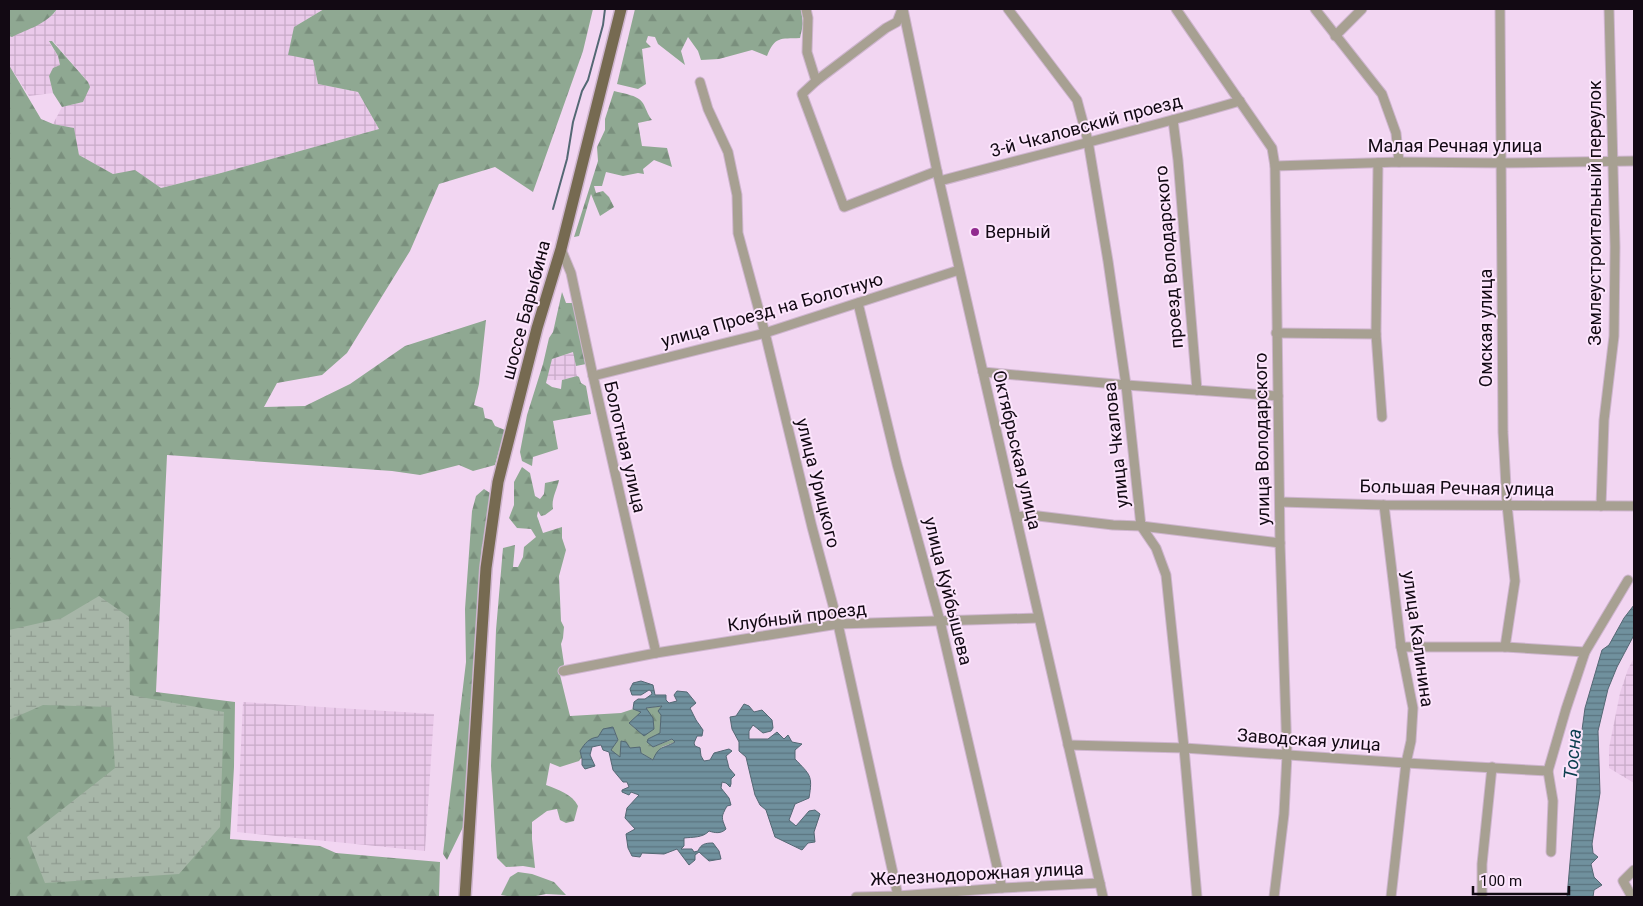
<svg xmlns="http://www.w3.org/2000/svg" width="1643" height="906" viewBox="0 0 1643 906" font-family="Roboto,sans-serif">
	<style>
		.industrial { fill: url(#industrial-grid) }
		.forest { fill: url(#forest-firs) }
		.wetland { fill: url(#wetland-marsh) }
		.water { fill: url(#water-rules); stroke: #546874 }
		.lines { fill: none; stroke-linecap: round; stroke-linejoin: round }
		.stream { stroke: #546874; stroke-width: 2 }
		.minor-casing { stroke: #ceb5ce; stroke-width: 11 }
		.major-casing { stroke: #ceb5ce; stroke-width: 14 }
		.minor { stroke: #a7a092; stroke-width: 9 }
		.major { stroke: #766a51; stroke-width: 11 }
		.poi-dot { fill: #912a8f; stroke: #fce5fc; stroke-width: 2 }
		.labels { text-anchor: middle; stroke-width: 4; stroke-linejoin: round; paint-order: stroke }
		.street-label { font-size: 18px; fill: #120913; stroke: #fce5fc }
		.poi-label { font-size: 18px; fill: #120913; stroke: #fce5fc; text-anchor: start }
		.water-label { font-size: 19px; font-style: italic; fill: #0b3e4e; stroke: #fce5fc }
	</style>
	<defs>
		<pattern id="industrial-grid" width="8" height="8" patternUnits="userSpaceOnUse" patternTransform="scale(1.25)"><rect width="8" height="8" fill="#eac9ea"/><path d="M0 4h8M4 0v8" fill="none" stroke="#c8abc8"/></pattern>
		<pattern id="forest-firs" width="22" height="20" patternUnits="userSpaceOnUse" patternTransform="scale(1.25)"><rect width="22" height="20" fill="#8fa892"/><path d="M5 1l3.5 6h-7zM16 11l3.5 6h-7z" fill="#7a8f7d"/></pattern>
		<pattern id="wetland-marsh" width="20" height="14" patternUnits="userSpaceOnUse" patternTransform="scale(1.25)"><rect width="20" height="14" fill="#a7b6a8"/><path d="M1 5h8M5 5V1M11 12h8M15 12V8" fill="none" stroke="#8f9b90"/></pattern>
		<pattern id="water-rules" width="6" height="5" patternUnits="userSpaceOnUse" patternTransform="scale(1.25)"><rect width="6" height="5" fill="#70919e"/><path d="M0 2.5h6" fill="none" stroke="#5b7580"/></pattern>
	</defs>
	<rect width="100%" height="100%" fill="#f2d6f2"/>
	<g class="industrial">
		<path d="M57 9H324L294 27 313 60 318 84 358 92 379 129 221 173 161 188 135 171 113 174 79 155 73 128 53 124 62 107 83 102 88 82 53 41 49 42 58 56 61 65 49 76 53 93 29 96 9 65V36H12L54 14Z"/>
		<path d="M574 352 577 376 562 380H546L552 359Z"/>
		<path d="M1634 658V783L1609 768V748L1620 693 1628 669Z"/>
		<path d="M243 702 434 714 425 851 237 832Z"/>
	</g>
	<g class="forest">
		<path d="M9 9H57C47 24 28 29 12 37L9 36Z"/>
		<path d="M324 9H593L583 51 533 192 495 167 439 184 410 251 347 353 322 375 277 383 264 407 305 406 350 384 405 346 486 320 479 384 474 405 483 408 485 418 492 420 495 426 505 430 495 465 473 471 459 465 420 475 392 471 167 455 156 692 235 702 234 767 230 839 320 846 336 853 440 862 439 897H9V65L41 119 53 124 74 128 79 155 113 174 135 170 161 188 221 173 379 129 358 92 318 84 313 60 288 55 294 27Z"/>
		<path d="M635 9H801L803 24 800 38C780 39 775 36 767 56L752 50 719 59 701 60 698 51 688 37 681 51 685 65 658 44 655 37 648 36 646 42 651 47 642 49 646 84 638 89 617 84Z"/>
		<path d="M49 41H52L88 82 90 87 83 102 62 107 53 93 49 76 53 68 60 65 58 56Z"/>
		<path d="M614 91C624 94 640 95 644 105 647 111 648 115 652 120L638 123 642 146 667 148 672 167 654 160 643 169 644 174 638 173 623 176 606 172 602 186H594L596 193 603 191 609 197 614 207 600 216 591 194 579 236 574 237 598 161 597 147 605 130V119Z"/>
		<path d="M562 292 566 303H573L586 364 576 366 573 352 552 359 546 383 552 387 561 389 562 380 577 376 579 377 581 383 586 386 591 414 553 421 558 449 533 457 532 466 522 461 520 452 527 415 543 364 549 338 553 332Z"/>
		<path d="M522 467 530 473 535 496 540 499 544 494 545 483 559 480C557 490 551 499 553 509L545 515 541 516 538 511 537 516 543 533 562 527V538L566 550 559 576 561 621 564 627 563 638 561 644 564 664 560 675 570 716 621 713 633 709 642 712 629 723 644 735 646 708 662 706 660 734 648 739 653 747 673 739 675 742 662 747 653 760 641 753 620 757 610 750 618 740 613 727 598 737 579 761 560 767 550 763 546 785C559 790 572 794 578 806L574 821 566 823 560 820 557 809 547 811 532 822V839L535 868 523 866 506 867 497 858 491 766 496 630 503 548 515 545 513 567H518L523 557 524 547 536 537 531 529 517 528 509 518 514 505V482Z"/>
		<path d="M484 489 490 493 486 541 482 545 465 823 447 860 443 854 466 662 465 609 472 511 476 496Z"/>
		<path d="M518 872 532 874 554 882 566 895 546 894 531 897H513L501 895 510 877Z"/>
	</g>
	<path class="wetland" d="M99 596 129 617 130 695 224 712 220 827 179 874 45 883 27 837 115 768 111 707 43 705 9 720V630L62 618Z"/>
	<g class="water">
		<path d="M1634 605V635L1617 667 1608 689 1598 731 1600 793 1592 844 1593 853 1598 857 1591 864 1594 877 1602 885 1594 890 1593 897H1567L1577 782V762L1575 756 1579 752 1585 708 1602 650 1609 645 1624 618Z"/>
		<path d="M641 681 653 685 655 695H666V700L669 703 677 701 674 695 677 691 687 692 696 703 690 708 696 720 703 730 702 736H697L694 743 695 746 700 748 701 756 704 761 710 760 714 753 729 749 732 751 726 756 729 768 735 775 731 779V784L730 787 726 783 722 782 721 788 729 798 731 805 727 806C721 817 721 817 726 829 721 834 715 833 709 831 703 838 692 837 684 838V846L681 849H692L694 852 698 851C701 844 705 843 713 843L719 851 721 859 709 861 699 852 695 855V860L689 865 677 849 664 854 642 853 640 857 632 856 628 848 626 834 635 829 625 818 627 808 639 795 631 792 629 795 622 792V790L629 787 627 782H623L613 770 609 752 603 750 601 745 592 747 590 755 595 766 585 769 582 765V759L580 751C585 743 589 738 598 737L603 729 613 727 618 740 611 750 620 757 621 741 626 742 630 748 640 747 641 753 653 760C659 745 663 749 675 742L672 739 653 747 647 742 648 739 660 733 661 715 658 711 662 706 646 708 653 718 654 729 644 736 629 723 641 712 633 709 634 702 638 699H645L652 694 651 691 649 690 641 695H632L630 689 633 683Z"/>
		<path d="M744 704 749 706 754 712 762 710 772 720 773 728 771 731 763 733 753 725 749 731V739H768L777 732 784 739 788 735 792 742 802 744 795 750V759C810 775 813 775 809 798L795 804 789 820 796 826 809 811 815 810 820 814 814 832 815 842 808 843 802 850 775 837 766 810 760 805 755 795 746 757 739 751V742L732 729 730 717 736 716Z"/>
	</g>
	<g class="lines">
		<path class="stream" d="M553 209 567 159 573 122 582 91 588 80 603 25 605 9"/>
		<g class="minor-casing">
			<g id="minor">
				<path d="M806 9 808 18 807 52 816 81"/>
				<path d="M902 9 897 22 886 28 816 81 802 94 844 207 937 171"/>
				<path d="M903 9 937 171 1103 897"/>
				<path d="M1008 9 1077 100 1088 141 1108 261 1126 385 1141 526 1156 548 1166 575 1184 748 1197 897"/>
				<path d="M1176 9 1272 148 1275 166 1280 543 1287 755 1284 814 1274 897"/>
				<path d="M1315 9 1382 94 1396 133 1399 162"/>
				<path d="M1500 9 1503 432 1507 505 1515 581 1505 647"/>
				<path d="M1335 36 1362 9"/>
				<path d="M700 82 708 109 728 152 737 195 738 233 765 333 812 527 838 624 898 896"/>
				<path d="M1173 120 1178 160 1197 390"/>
				<path d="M1378 163 1376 334 1382 417"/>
				<path d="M1275 166 1399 162 1502 163 1634 161"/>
				<path d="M940 181C1040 154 1141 130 1240 101"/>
				<path d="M561 249 571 273 593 376 656 653"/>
				<path d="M858 303 897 464 940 621 1002 888"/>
				<path d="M1276 333 1376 334"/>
				<path d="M983 372 1126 385 1278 396"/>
				<path d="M593 376 765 333 959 270"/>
				<path d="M1280 502 1384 505 1634 506"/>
				<path d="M1384 505 1401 647 1413 708 1411 741 1406 763 1391 897"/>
				<path d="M1601 506 1604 420 1614 336 1615 247 1609 9"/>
				<path d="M1017 517 1030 515 1113 525 1141 526 1280 543"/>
				<path d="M1401 647H1505L1585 652"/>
				<path d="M563 671 656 653 838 624 1038 618"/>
				<path d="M1068 745 1184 748 1406 763 1548 771"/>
				<path d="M1551 852 1553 801 1548 771 1566 709 1585 652 1628 580"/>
				<path d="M856 897 898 896 1002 888 1100 883"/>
				<path d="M1482 897V864L1492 767"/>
				<path d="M1632 897 1623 881 1634 870"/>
			</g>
		</g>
		<g class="major-casing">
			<path id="major" d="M465 897 486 568 498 482 537 328 561 249 621 9"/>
		</g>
		<use href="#minor" class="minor"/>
		<use href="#major" class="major"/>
	</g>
	<circle class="poi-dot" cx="975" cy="232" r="5"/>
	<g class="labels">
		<g class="street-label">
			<text transform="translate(1086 126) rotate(-15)" y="6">3-й Чкаловский проезд</text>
			<text x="1455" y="152">Малая Речная улица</text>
			<text transform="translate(1595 213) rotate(-90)" y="6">Землеустроительный переулок</text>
			<text transform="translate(1169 257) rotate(-95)" y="6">проезд Володарского</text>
			<text transform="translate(526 310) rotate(-75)" y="6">шоссе Барыбина</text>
			<text transform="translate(772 310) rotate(-16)" y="6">улица Проезд на Болотную</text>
			<text transform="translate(1486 328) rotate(-90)" y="6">Омская улица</text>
			<text transform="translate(1262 439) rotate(-91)" y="6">улица Володарского</text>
			<text transform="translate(1116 445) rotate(-96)" y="6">улица Чкалова</text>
			<text transform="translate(625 447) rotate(77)" y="6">Болотная улица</text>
			<text transform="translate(1017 450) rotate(77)" y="6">Октябрьская улица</text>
			<text transform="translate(818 483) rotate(76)" y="6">улица Урицкого</text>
			<text transform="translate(1457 488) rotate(1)" y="6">Большая Речная улица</text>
			<text transform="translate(948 591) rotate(76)" y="6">улица Куйбышева</text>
			<text transform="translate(797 617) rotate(-7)" y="6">Клубный проезд</text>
			<text transform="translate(1418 639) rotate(82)" y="6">улица Калинина</text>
			<text transform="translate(1309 740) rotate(4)" y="6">Заводская улица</text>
			<text transform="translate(977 874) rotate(-3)" y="6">Железнодорожная улица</text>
		</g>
		<g class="poi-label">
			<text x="985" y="238">Верный</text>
		</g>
		<g class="water-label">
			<text transform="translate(1572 754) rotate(-85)" y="7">Тосна</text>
		</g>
	</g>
	<rect width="1643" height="906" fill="none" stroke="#120913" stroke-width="20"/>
	<path d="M1473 886v8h96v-8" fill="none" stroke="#120913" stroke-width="2.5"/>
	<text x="1480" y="886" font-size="15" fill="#120913" stroke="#fce5fc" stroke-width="4" paint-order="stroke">100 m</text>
</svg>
